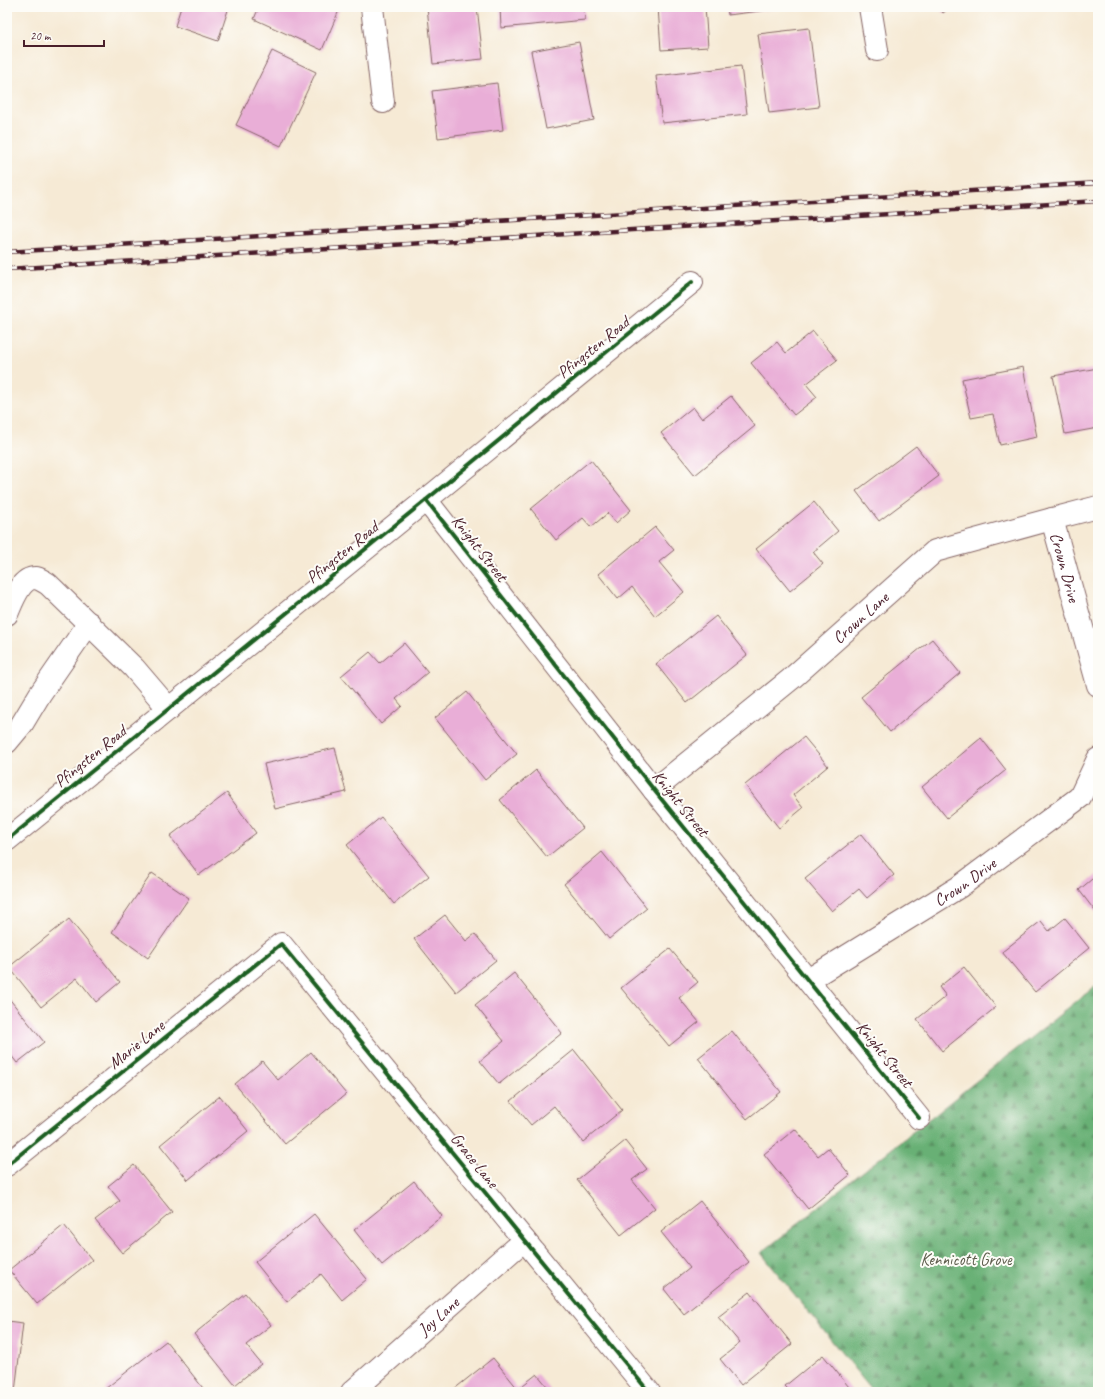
<svg xmlns="http://www.w3.org/2000/svg" width="1105" height="1399" viewBox="0 0 1105 1399" font-family="Caveat,sans-serif">
	<style>
		.forest { fill: url(#forest-firs); stroke: #596850 }
		.building { fill: #e9aed7 }
		.lines { fill: none; stroke-linecap: round; stroke-linejoin: round }
		.minor-casing { stroke: #866666; stroke-width: 24 }
		.minor { stroke: #fff; stroke-width: 22 }
		.rail-casing { stroke: #4a1f2b; stroke-width: 4.5 }
		.rail { stroke: #fdfcf7; stroke-width: 3; stroke-dasharray: 9; stroke-linecap: butt }
		.cycleway-casing { stroke: #fdfcf7; stroke-width: 6 }
		.cycleway { stroke: #1b5e20; stroke-width: 4 }
		.labels { text-anchor: middle; stroke-width: 4; stroke-linejoin: round; paint-order: stroke }
		.street-label { font-size: 17px; fill: #4a1f2b; stroke: #fdfcf7 }
		.park-label { font-size: 17px; fill: #5d5c4c; stroke: #fdfcf7 }
	</style>
	<defs>
		<pattern id="forest-firs" width="22" height="20" patternUnits="userSpaceOnUse"><rect width="22" height="20" fill="#68b075"/><path d="M5 1l3.5 6h-7zM16 11l3.5 6h-7z" fill="#588f60"/></pattern>
	</defs>
	<rect width="100%" height="100%" fill="#fdfcf7"/>
	<filter id="ink" filterUnits="userSpaceOnUse"><feTurbulence type="fractalNoise" baseFrequency=".025" numOctaves="2"/><feDisplacementMap in="SourceGraphic" scale="8" xChannelSelector="R" yChannelSelector="G"/><feConvolveMatrix kernelMatrix="1 2 1 2 8 2 1 2 1" color-interpolation-filters="sRGB"/></filter>
	<filter id="wash" filterUnits="userSpaceOnUse"><feTurbulence type="fractalNoise" baseFrequency=".012" numOctaves="4" result="noise"/><feDisplacementMap in="SourceGraphic" scale="16" xChannelSelector="R" yChannelSelector="G"/><feGaussianBlur stdDeviation="0.9" result="paint"/><feColorMatrix in="noise" values="0 0 0 0 0 0 0 0 0 0 0 0 0 0 0 0 0 1.4 0 .05"/><feComposite in="paint" operator="in"/></filter>
	<g filter="url(#wash)">
		<rect width="100%" height="100%" fill="#f6ead5"/>
		<path class="forest" d="M1098 984V1392H873L761 1253Z"/>
		<g id="blocks">
			<g class="building">
				<path d="M181 7H229L218 41 175 26Z"/>
				<path d="M259 7H338L340 8 322 50 254 19Z"/>
				<path d="M427 7H477L483 59 433 64Z"/>
				<path d="M500 7H584L585 20 501 28Z"/>
				<path d="M658 7H705L708 47 661 50Z"/>
				<path d="M727 7H784V8L728 15Z"/>
				<path d="M938 7H951L943 13Z"/>
				<path d="M809 28 819 107 769 113 758 34Z"/>
				<path d="M579 42 594 120 546 129 531 51Z"/>
				<path d="M272 51 316 72 281 146 236 125Z"/>
				<path d="M741 66 747 114 662 123 656 76Z"/>
				<path d="M497 83 503 130 438 138 432 91Z"/>
				<path d="M813 331 837 360 806 384 817 397 794 415 751 363 777 342 786 353Z"/>
				<path d="M1023 367 1037 437 1000 445 993 414 971 418 962 379Z"/>
				<path d="M1098 368V428L1065 434 1053 376Z"/>
				<path d="M731 396 755 426 695 475 661 433 693 407 702 419Z"/>
				<path d="M916 446 939 476 879 521 856 491Z"/>
				<path d="M591 460 631 510 616 523 608 513 591 527 583 518 556 540 531 509Z"/>
				<path d="M814 502 838 531 813 552 823 564 790 591 756 549Z"/>
				<path d="M655 527 674 550 659 562 684 592 655 616 632 587 618 599 598 574Z"/>
				<path d="M716 616 747 655 687 703 656 664Z"/>
				<path d="M932 639 960 673 890 732 861 697Z"/>
				<path d="M404 643 428 672 396 699 402 706 381 724 341 676 370 652 380 663Z"/>
				<path d="M467 692 517 754 485 780 435 718Z"/>
				<path d="M804 737 828 766 793 795 803 808 779 828 745 785Z"/>
				<path d="M981 738 1006 770 947 818 922 787Z"/>
				<path d="M335 748 346 792 275 809 264 764Z"/>
				<path d="M536 770 583 828 547 857 500 800Z"/>
				<path d="M227 793 256 833 199 875 170 836Z"/>
				<path d="M381 817 429 876 394 904 347 845Z"/>
				<path d="M861 834 894 875 867 898 859 889 832 911 805 879Z"/>
				<path d="M602 852 647 908 609 939 564 884Z"/>
				<path d="M152 873 189 898 148 958 112 932Z"/>
				<path d="M1098 874V915L1079 890Z"/>
				<path d="M445 915 466 941 475 934 496 960 456 992 414 939Z"/>
				<path d="M1065 918 1089 948 1035 992 1002 952 1041 921 1049 931Z"/>
				<path d="M69 919 120 982 96 1002 77 978 41 1007 9 967Z"/>
				<path d="M670 949 698 982 679 998 699 1022 669 1046 621 988Z"/>
				<path d="M964 967 996 1007 942 1051 917 1019 946 996 939 987Z"/>
				<path d="M514 973 562 1033 499 1084 480 1061 504 1041 475 1005Z"/>
				<path d="M7 996 44 1042 17 1063 7 1050Z"/>
				<path d="M732 1031 781 1092 747 1119 698 1058Z"/>
				<path d="M574 1050 622 1110 583 1142 554 1106 531 1125 511 1101Z"/>
				<path d="M311 1052 346 1094 285 1144 235 1084 262 1061 278 1080Z"/>
				<path d="M220 1096 248 1131 188 1180 160 1145Z"/>
				<path d="M795 1129 818 1156 828 1148 850 1175 808 1209 764 1154Z"/>
				<path d="M625 1141 647 1169 632 1180 655 1208 621 1235 577 1180Z"/>
				<path d="M134 1165 172 1212 122 1253 95 1220 120 1201 108 1186Z"/>
				<path d="M414 1181 442 1216 382 1265 354 1230Z"/>
				<path d="M700 1201 749 1262 684 1314 664 1289 690 1268 661 1232Z"/>
				<path d="M314 1214 367 1279 342 1300 321 1274 287 1302 255 1262Z"/>
				<path d="M64 1225 92 1260 37 1304 9 1270Z"/>
				<path d="M750 1292 792 1344 741 1385 720 1359 740 1343 718 1317Z"/>
				<path d="M245 1293 271 1325 246 1345 261 1364 235 1385 194 1334Z"/>
				<path d="M7 1321 23 1323 15 1392H7Z"/>
				<path d="M166 1341 206 1392H107L105 1389Z"/>
				<path d="M823 1355 853 1392H791L785 1386Z"/>
				<path d="M493 1358 518 1389 537 1374 552 1392H454L453 1390Z"/>
			</g>
		</g>
	</g>
	<g filter="url(#ink)">
		<use href="#blocks" fill-opacity="0" stroke="#866666" stroke-width="1"/>
		<g class="lines">
			<g class="minor-casing">
				<g id="minor">
					<path d="M372 7 383 102"/>
					<path d="M870 7 877 50"/>
					<path d="M426 500 654 790 919 1118"/>
					<path id="s1" d="M1052 519 1098 685"/>
					<path d="M7 614C12 603 20 577 36 578 40 579 45 582 48 584L134 668 169 709"/>
					<path d="M7 742 22 724 40 694 89 623"/>
					<path id="s2" d="M654 790 791 679 935 551 1052 519 1098 507"/>
					<path d="M7 840 426 500 692 282"/>
					<path id="s3" d="M808 980 959 887 1080 797 1098 759"/>
					<path d="M7 1165 281 944 649 1392"/>
					<path id="s4" d="M352 1392 524 1240"/>
				</g>
			</g>
			<use href="#minor" class="minor"/>
			<g class="rail-casing">
				<g id="rail">
					<path d="M7 252 1098 183"/>
					<path d="M7 269 1098 201"/>
				</g>
			</g>
			<use href="#rail" class="rail"/>
			<g class="cycleway-casing">
				<g id="cycleway">
					<path d="M426 500 654 790 919 1118"/>
					<path d="M7 840 426 500 692 282"/>
					<path d="M7 1165 281 944 649 1392"/>
				</g>
			</g>
			<use href="#cycleway" class="cycleway"/>
		</g>
	</g>
	<g class="labels">
		<g class="street-label">
			<text transform="translate(593 347) rotate(-39)" y="6">Pfingsten Road</text>
			<text transform="translate(480 548) rotate(52)" y="6">Knight Street</text>
			<text transform="translate(342 552) rotate(-39)" y="6">Pfingsten Road</text>
			<text dy="6" stroke="none"><textPath href="#s1" startOffset="50">Crown Drive</textPath></text>
			<text dy="6" stroke="none"><textPath href="#s2" startOffset="269">Crown Lane</textPath></text>
			<text transform="translate(90 756) rotate(-39)" y="6">Pfingsten Road</text>
			<text transform="translate(681 803) rotate(51)" y="6">Knight Street</text>
			<text dy="6" stroke="none"><textPath href="#s3" startOffset="185">Crown Drive</textPath></text>
			<text transform="translate(136 1044) rotate(-39)" y="6">Marie Lane</text>
			<text transform="translate(885 1054) rotate(51)" y="6">Knight Street</text>
			<text transform="translate(475 1160) rotate(51)" y="6">Grace Lane</text>
			<text dy="6" stroke="none"><textPath href="#s4" startOffset="115">Joy Lane</textPath></text>
		</g>
		<g class="park-label">
			<text x="966" y="1265">Kennicott Grove</text>
		</g>
	</g>
	<rect width="1105" height="1399" fill="none" stroke="#fdfcf7" stroke-width="24"/>
	<path d="M24 40v6h80v-6" fill="none" stroke="#4a1f2b" stroke-width="2"/>
	<text x="30" y="40" font-size="12" fill="#4a1f2b" stroke="#fdfcf7" stroke-width="3" paint-order="stroke">20 m</text>
</svg>
